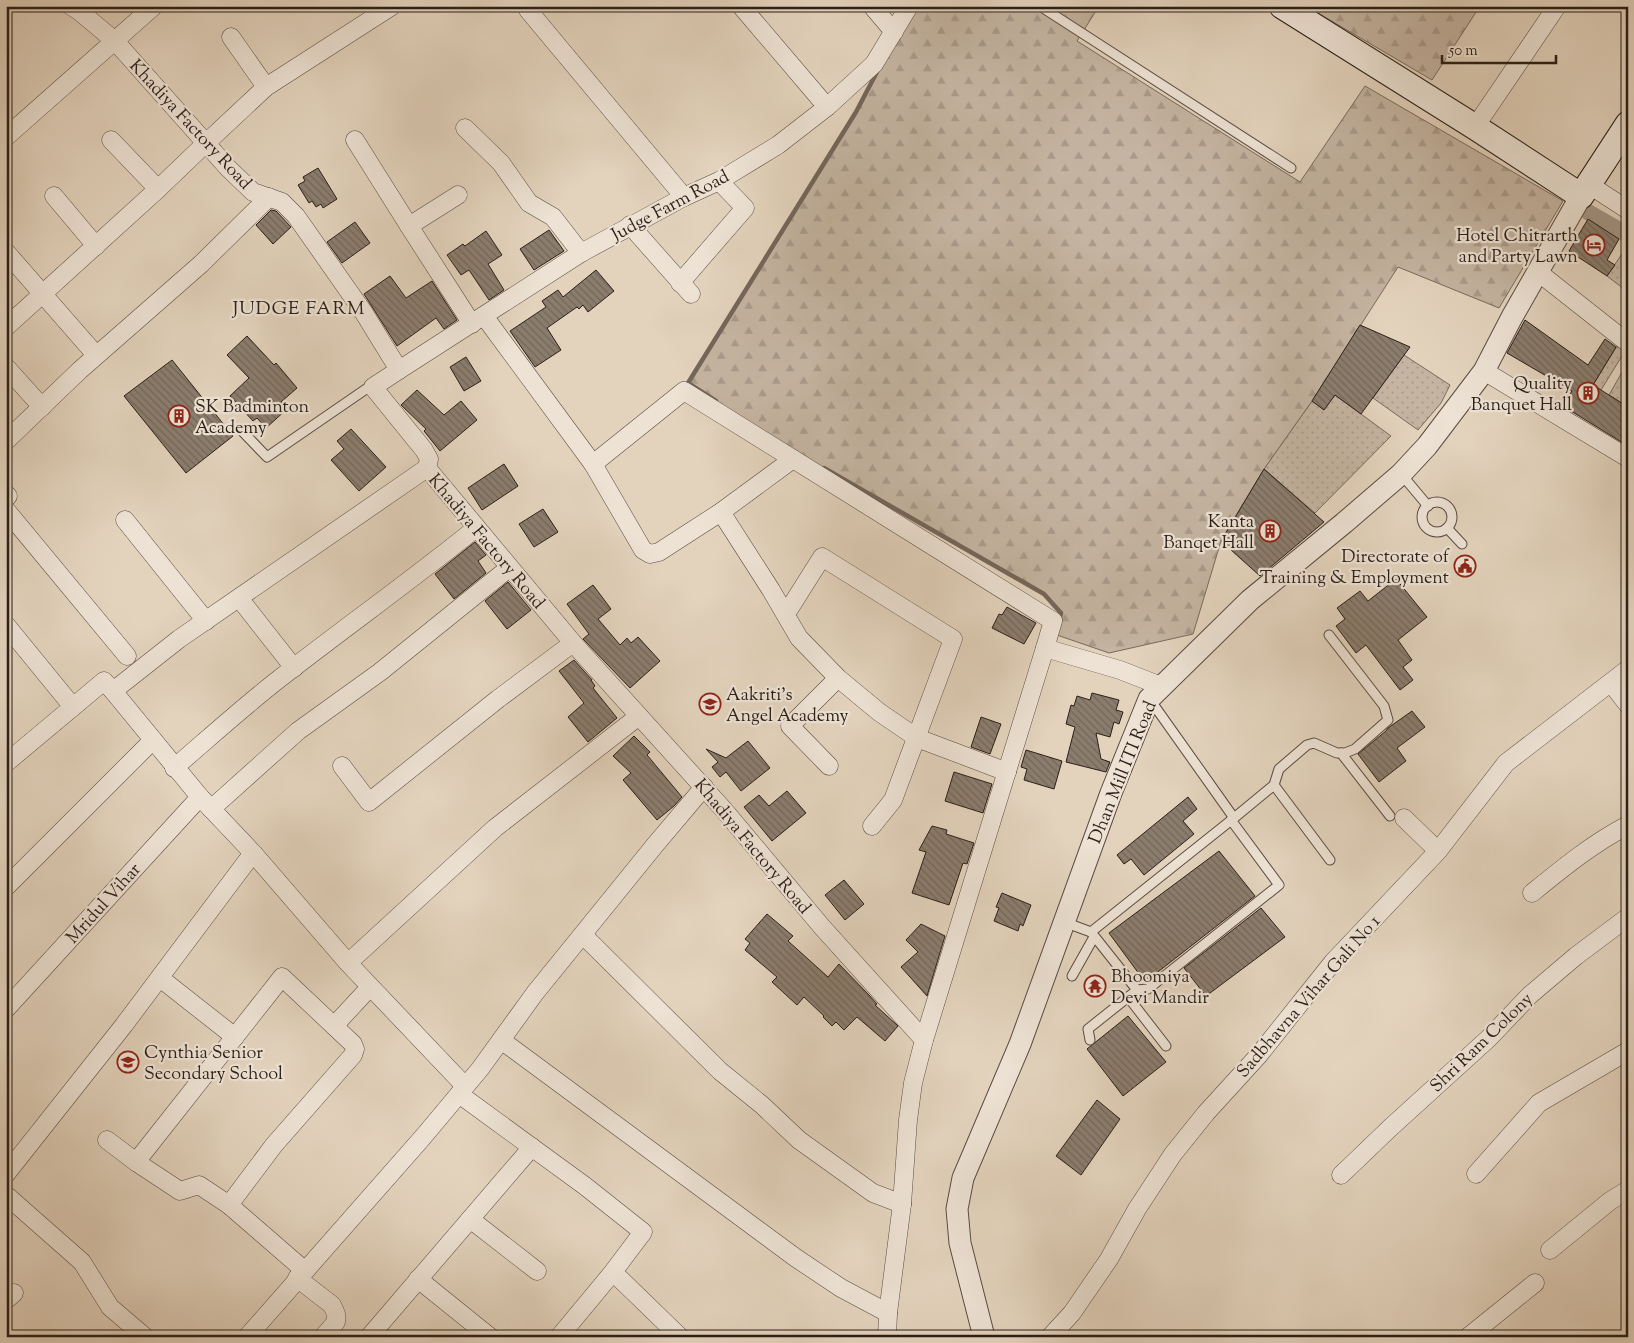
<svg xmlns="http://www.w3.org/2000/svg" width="1634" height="1343" viewBox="0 0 1634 1343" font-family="'Sorts Mill Goudy',serif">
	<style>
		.grass { fill: url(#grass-dots); stroke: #786a5d }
		.forest { fill: url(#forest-firs); stroke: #786a5d }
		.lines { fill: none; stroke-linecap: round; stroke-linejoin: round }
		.stream { stroke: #74665a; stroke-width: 4.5 }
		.canal { stroke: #a49685; stroke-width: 16 }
		.building { fill: url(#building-back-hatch); stroke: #2b1f19 }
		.service-casing { stroke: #594c42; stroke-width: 11 }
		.minor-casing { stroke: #594c42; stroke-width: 19 }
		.tertiary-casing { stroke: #594c42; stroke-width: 23 }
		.secondary-casing { stroke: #2b1f19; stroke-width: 27 }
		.service { stroke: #ede2d4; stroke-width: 9 }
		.minor { stroke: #ede2d4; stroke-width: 18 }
		.tertiary { stroke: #ede2d4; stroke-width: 21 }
		.secondary { stroke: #ede2d4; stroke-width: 25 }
		.labels { text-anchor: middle; stroke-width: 4.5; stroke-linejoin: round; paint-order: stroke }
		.street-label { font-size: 18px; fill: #2b1f19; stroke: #ede2d4 }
		.poi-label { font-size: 18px; fill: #2b1f19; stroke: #ede2d4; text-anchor: end }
		.neighbourhood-label { font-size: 19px; letter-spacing: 1px; fill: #2b1f19; stroke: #ede2d4 }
	</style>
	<defs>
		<pattern id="grass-dots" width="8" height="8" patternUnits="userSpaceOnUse" patternTransform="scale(1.25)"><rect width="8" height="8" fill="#c4b4a1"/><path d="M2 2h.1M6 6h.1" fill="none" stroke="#a99a8a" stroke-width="1.8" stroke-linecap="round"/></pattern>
		<pattern id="forest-firs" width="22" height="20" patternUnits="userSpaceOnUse" patternTransform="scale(1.25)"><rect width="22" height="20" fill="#c4b4a1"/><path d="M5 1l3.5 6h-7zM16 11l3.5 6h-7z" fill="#a99a8a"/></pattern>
		<pattern id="building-back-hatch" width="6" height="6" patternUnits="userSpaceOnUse" patternTransform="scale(1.25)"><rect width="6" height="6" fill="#8b7d6e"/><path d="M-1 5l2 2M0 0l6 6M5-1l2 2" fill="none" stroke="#72665a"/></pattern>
	</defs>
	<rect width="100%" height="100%" fill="#e3d3bd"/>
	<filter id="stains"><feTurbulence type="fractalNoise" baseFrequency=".004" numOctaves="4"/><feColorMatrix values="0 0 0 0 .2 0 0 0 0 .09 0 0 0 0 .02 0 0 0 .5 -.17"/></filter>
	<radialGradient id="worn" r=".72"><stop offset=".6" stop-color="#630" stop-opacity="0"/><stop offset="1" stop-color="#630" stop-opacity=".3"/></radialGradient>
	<g class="grass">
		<path d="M1628 245V292L1607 276Z"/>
		<path d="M1617 346 1625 351 1601 390 1593 385Z"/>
		<path d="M1404 355 1450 385 1441 403 1418 430 1373 398Z"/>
		<path d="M1625 367 1628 369V407L1609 395Z"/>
		<path d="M1335 395 1391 436 1315 513 1264 469 1312 401 1324 410Z"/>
	</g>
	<g class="forest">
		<path d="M917 6H1099L1077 41 1300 182 1365 86 1563 201 1499 308 1398 267 1312 401 1264 469 1221 541 1193 634 1109 653 1057 635 1061 613 1044 594 796 452 688 383 856 112 893 42Z"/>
		<path d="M1306 6H1480L1432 80Z"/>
	</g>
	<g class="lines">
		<g class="stream">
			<path d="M716 401 688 383 856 112 878 70"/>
			<path d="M824 468 1044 594 1061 613 1059 622"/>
		</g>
		<path class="canal" d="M1588 212 1628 235"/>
	</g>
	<g class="building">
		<path d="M318 168 337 199 323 208 321 204 316 207 312 201 309 203 298 185 305 181 303 177Z"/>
		<path d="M271 210 276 211 291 227 273 244 256 225Z"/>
		<path d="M1588 219 1619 239 1607 260 1615 265 1607 276 1569 251Z"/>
		<path d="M355 222 370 243 342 263 327 242Z"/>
		<path d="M549 230 564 251 534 270 520 249Z"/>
		<path d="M486 231 502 255 488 264 504 290 489 300 469 270 461 275 447 255 463 244 465 246Z"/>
		<path d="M596 270 614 291 588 312 583 305 579 309 577 307 547 328 561 350 535 367 510 331 546 307 542 301 558 290 563 297Z"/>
		<path d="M390 276 406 298 432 281 457 320 444 329 436 318 397 346 364 294Z"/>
		<path d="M1525 320 1588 365 1605 339 1616 347 1593 385 1628 407V436L1623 443 1563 406 1572 391 1507 353Z"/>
		<path d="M1360 325 1410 347 1361 414 1335 395 1324 410 1312 401Z"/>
		<path d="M247 336 274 365 276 363 297 388 281 402 287 409 266 428 257 418 253 421 230 396 249 378 227 355Z"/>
		<path d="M466 357 481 381 464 391 450 367Z"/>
		<path d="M172 360 233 436 186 473 124 396Z"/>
		<path d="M417 390 444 415 461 401 477 420 440 451 424 431 426 429 401 405Z"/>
		<path d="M351 429 386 467 359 491 331 460 344 449 337 441Z"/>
		<path d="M504 464 518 486 482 510 468 488Z"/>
		<path d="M1264 469 1324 522 1260 576 1221 541Z"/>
		<path d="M543 509 558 532 534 547 519 524Z"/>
		<path d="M475 542 486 555 478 561 486 573 454 599 435 574Z"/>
		<path d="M1396 579 1427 617 1398 640 1412 660 1403 667 1413 680 1400 690 1366 645 1356 653 1336 626 1345 619 1337 608 1360 591 1368 601Z"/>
		<path d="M508 582 531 610 507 629 485 601Z"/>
		<path d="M593 585 611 609 598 619 620 645 627 638 631 643 638 637 660 661 630 688 583 639 589 634 567 604Z"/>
		<path d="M1007 607 1036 623 1024 644 992 628 999 614 1002 615Z"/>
		<path d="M574 660 592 680H591L595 686 593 688 617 718 588 742 568 717 584 703 559 671Z"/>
		<path d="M1092 693 1119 700 1116 710 1123 712 1119 724 1114 722 1110 737 1096 733 1101 759 1110 762 1106 772 1066 762 1075 727 1066 724 1071 705 1074 706 1077 696 1090 700Z"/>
		<path d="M1412 711 1425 727 1397 748 1406 761 1379 782 1358 754 1386 731 1388 728Z"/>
		<path d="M981 717 1001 724 990 754 971 747Z"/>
		<path d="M634 736 650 752 647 755 682 797 674 806 657 820 623 780 631 773 613 756Z"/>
		<path d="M748 741 770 768 741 791 726 772 720 777 712 767 718 762 706 749 726 758Z"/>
		<path d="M1026 750 1062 761 1054 789 1024 780 1027 769 1021 767Z"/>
		<path d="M954 772 992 784 983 813 945 801Z"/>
		<path d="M787 791 806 813 772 841 744 807 759 795 769 806Z"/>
		<path d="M1188 797 1197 809 1183 821 1194 834 1144 875 1131 859 1124 864 1117 855Z"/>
		<path d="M932 826 947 830 946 834 974 843 967 864 963 863 949 905 912 893 926 852 919 850Z"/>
		<path d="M1219 851 1255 896 1145 982 1109 933Z"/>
		<path d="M844 880 864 904 845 920 825 895Z"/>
		<path d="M1002 893 1031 905 1023 926 1020 924 1018 931 994 921 999 908 996 907Z"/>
		<path d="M1261 908 1285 937 1206 996 1184 968Z"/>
		<path d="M767 914 793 936 788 941 828 977 839 964 869 995 877 1004 875 1005 898 1026 885 1041 857 1017 844 1030 836 1022 832 1026 823 1017 824 1016 804 997 797 1005 772 982 777 977 745 950 750 943 745 939Z"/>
		<path d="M921 924 945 936 927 996 901 967 918 952 906 940Z"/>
		<path d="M1128 1016 1166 1062 1123 1096 1087 1049Z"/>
		<path d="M1097 1100 1120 1119 1081 1175 1056 1156Z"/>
	</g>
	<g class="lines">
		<g class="service-casing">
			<g id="service">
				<path d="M1040 6 1291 168"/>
				<path d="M240 429 267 457 366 389 373 387"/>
				<path d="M1402 475 1428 506"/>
				<circle cx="1437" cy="517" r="15"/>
				<path d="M1447 528 1462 544"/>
				<path d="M1341 753 1390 816"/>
				<path d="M1274 785 1330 860"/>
				<path d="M1234 818 1274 785 1279 769 1307 745 1314 743 1337 753H1345L1355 749 1388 720 1384 706 1329 635"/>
				<path d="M1064 922 1091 932 1137 990 1088 1029 1090 1040"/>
				<path d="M1091 932 1234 818 1151 701"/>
				<path d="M1072 976 1094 937"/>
				<path d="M1137 990 1148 989 1279 885 1231 820"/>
				<path d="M1128 997 1166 1046"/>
			</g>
		</g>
		<g class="minor-casing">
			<g id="minor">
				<path d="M71 6 79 11 115 41 228 168 253 192 282 202 296 216 364 313 399 370 373 387 424 450 429 459 427 468 573 643 724 810 822 927 924 1040"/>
				<path d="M741 6 827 107"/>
				<path d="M872 6 894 32"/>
				<path d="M528 10 684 197"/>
				<path d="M231 37 266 87"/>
				<path d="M1475 127 1557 6"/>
				<path d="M465 128 501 163 529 203 553 217 581 253"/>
				<path d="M6 137 154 6"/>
				<path d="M111 140 158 189"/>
				<path d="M355 140 409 226 472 324"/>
				<path d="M1588 184 1628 210"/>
				<path d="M54 196 96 246"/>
				<path d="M630 225 691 294"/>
				<path d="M409 226 458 195"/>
				<path d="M6 252 96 355"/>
				<path d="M1538 272 1628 343"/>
				<path d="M680 283 745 208 719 181"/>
				<path d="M484 316 593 464 643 550 650 554 659 552 721 512 793 459"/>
				<path d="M6 327 158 189 206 143 266 87 392 6"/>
				<path d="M6 367 42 407"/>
				<path d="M399 370 581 253 684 197 719 181 778 145 827 107 874 64 909 6"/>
				<path d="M1484 371 1628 458"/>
				<path d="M6 441 80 370 201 264 269 197"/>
				<path d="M593 464 684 391 1053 621 1045 648"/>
				<path d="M427 468 179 639 113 691 200 797 253 853 348 963 465 1086"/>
				<path d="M6 494 8 496 6 497"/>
				<path d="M6 510 127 656"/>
				<path d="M721 512 771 590 799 638 838 678 879 712 917 738 1007 772"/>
				<path d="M125 520 206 621"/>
				<path d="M239 598 294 668"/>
				<path d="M786 614 822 557 953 639 893 800 872 826"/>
				<path d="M6 625 73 707"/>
				<path d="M1611 683 1628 705"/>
				<path d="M6 763 104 681 113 691"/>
				<path d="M342 766 369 802 498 699 573 643"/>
				<path d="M829 766 790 726 838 678"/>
				<path d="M174 768C209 738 243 707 279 679 344 628 412 580 476 528"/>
				<path d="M211 809 298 731 380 672 509 568"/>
				<path d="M1404 818 1438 851"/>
				<path d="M6 887 153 740"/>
				<path d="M1532 893C1564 867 1592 844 1628 825"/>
				<path d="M583 935 720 1071 762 1105 799 1140 873 1193 902 1204"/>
				<path d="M348 963 495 828 639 716"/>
				<path d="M160 978 235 1037"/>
				<path d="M6 1009 200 797"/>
				<path d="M334 1026 370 987"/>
				<path d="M501 1040 796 1258 841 1288 888 1313"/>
				<path d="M459 1094 585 1186 643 1232 613 1272 559 1337"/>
				<path d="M107 1140 136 1162 282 977 353 1044 355 1049 353 1055 274 1145 229 1205 304 1270"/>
				<path d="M136 1162 180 1191 199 1185 229 1205"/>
				<path d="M6 1174 124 1025 253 853"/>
				<path d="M1476 1174 1539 1103 1628 1051"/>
				<path d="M1341 1175 1390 1128 1489 1038 1530 995 1576 956 1628 917"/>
				<path d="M6 1195 82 1262 110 1307 145 1337"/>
				<path d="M470 1219 537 1271"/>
				<path d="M1550 1250 1610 1201 1628 1190"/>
				<path d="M613 1272 680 1337"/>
				<path d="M297 1278 332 1305 336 1314V1322L323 1337"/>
				<path d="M418 1279 490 1337"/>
				<path d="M6 1300 14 1293"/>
				<path d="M247 1337 423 1137 459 1094 480 1069 535 993 655 845 704 787"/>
				<path d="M369 1337 532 1147"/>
				<path d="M887 1337 888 1313 902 1204 908 1120 913 1083 924 1040 1045 648 1120 670 1161 686"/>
				<path d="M1050 1337 1072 1313 1109 1259 1137 1209 1173 1154 1206 1113 1258 1056 1333 962 1438 851 1506 763 1628 669"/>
				<path d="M1468 1337 1535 1283"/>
			</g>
		</g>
		<g class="tertiary-casing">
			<path id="tertiary" d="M984 1337 960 1243 957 1209 963 1178 1020 1044 1111 793 1149 699 1250 600 1344 523 1401 474 1427 446 1484 371 1512 317 1581 196"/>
		</g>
		<g class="secondary-casing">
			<path id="secondary" d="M1282 6 1475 127 1581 196 1628 124"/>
		</g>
		<use href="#service" class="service"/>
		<use href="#minor" class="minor"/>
		<use href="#tertiary" class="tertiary"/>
		<use href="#secondary" class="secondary"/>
	</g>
	<defs>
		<g id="hotel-ring" transform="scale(1.125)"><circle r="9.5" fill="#ede2d4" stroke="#8f2418" stroke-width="1.5"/><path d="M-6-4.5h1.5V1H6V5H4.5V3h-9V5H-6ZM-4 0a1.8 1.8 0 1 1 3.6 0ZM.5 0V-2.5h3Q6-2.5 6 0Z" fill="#8f2418"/></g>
		<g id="building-ring" transform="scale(1.125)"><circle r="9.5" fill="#ede2d4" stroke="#8f2418" stroke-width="1.5"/><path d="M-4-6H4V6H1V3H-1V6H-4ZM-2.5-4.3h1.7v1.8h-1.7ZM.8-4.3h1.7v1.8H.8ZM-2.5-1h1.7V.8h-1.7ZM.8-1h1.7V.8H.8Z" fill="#8f2418"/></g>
		<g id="civic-ring" transform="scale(1.125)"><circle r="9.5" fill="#ede2d4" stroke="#8f2418" stroke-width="1.5"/><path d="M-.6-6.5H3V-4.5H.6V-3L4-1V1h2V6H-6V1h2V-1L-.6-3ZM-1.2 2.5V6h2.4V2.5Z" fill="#8f2418"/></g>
		<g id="school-ring" transform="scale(1.125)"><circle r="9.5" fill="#ede2d4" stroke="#8f2418" stroke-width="1.5"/><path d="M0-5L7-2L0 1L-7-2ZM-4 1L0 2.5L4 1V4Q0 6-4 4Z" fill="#8f2418"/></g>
		<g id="temple-ring" transform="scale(1.125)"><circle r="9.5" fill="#ede2d4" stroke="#8f2418" stroke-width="1.5"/><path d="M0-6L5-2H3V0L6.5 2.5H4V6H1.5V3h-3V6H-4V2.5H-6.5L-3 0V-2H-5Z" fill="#8f2418"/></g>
	</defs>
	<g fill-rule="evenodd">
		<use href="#hotel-ring" x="1594" y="245"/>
		<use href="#building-ring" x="1588" y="393"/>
		<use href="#building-ring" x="179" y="416"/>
		<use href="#building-ring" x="1270" y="531"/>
		<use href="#civic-ring" x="1465" y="566"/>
		<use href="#school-ring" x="710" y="704"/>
		<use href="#temple-ring" x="1095" y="986"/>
		<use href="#school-ring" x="128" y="1062"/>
	</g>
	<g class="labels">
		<g class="street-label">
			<text transform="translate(191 124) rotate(47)" y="6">Khadiya Factory Road</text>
			<text transform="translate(670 205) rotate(-28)" y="6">Judge Farm Road</text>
			<text transform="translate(487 541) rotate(50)" y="6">Khadiya Factory Road</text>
			<text transform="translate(1122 772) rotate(-68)" y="6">Dhan Mill ITI Road</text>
			<text transform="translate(753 846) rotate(50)" y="6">Khadiya Factory Road</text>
			<text transform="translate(103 903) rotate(-48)" y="6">Mridul Vihar</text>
			<text transform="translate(1308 996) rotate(-49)" y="6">Sadbhavna Vihar Gali No 1</text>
			<text transform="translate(1481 1042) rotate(-44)" y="6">Shri Ram Colony</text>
		</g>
		<g class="poi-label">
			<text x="1578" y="241">Hotel Chitrarth<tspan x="1578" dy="21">and Party Lawn</tspan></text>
			<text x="1572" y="389">Quality<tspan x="1572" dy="21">Banquet Hall</tspan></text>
			<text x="195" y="412" text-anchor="start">SK Badminton<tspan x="195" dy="21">Academy</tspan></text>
			<text x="1254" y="527">Kanta<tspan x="1254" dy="21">Banqet Hall</tspan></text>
			<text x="1449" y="562">Directorate of<tspan x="1449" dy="21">Training &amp; Employment</tspan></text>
			<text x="726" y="700" text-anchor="start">Aakriti's<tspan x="726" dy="21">Angel Academy</tspan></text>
			<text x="1111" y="982" text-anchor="start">Bhoomiya<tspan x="1111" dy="21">Devi Mandir</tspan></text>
			<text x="144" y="1058" text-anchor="start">Cynthia Senior<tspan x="144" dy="21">Secondary School</tspan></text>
		</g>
		<g class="neighbourhood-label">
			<text x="299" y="314">JUDGE FARM</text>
		</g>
	</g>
	<rect width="1634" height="1343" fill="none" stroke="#e3d3bd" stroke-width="25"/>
	<rect x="8" y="8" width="1619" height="1328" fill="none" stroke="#2b1f19" stroke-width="2.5"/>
	<rect x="12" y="12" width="1609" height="1318" fill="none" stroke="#2b1f19"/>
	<path d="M1442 55v8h114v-8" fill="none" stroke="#2b1f19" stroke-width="2.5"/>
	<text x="1449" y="55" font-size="15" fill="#2b1f19" stroke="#ede2d4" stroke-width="4" paint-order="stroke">50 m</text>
	<rect width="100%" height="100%" filter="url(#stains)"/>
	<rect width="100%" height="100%" fill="url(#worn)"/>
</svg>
